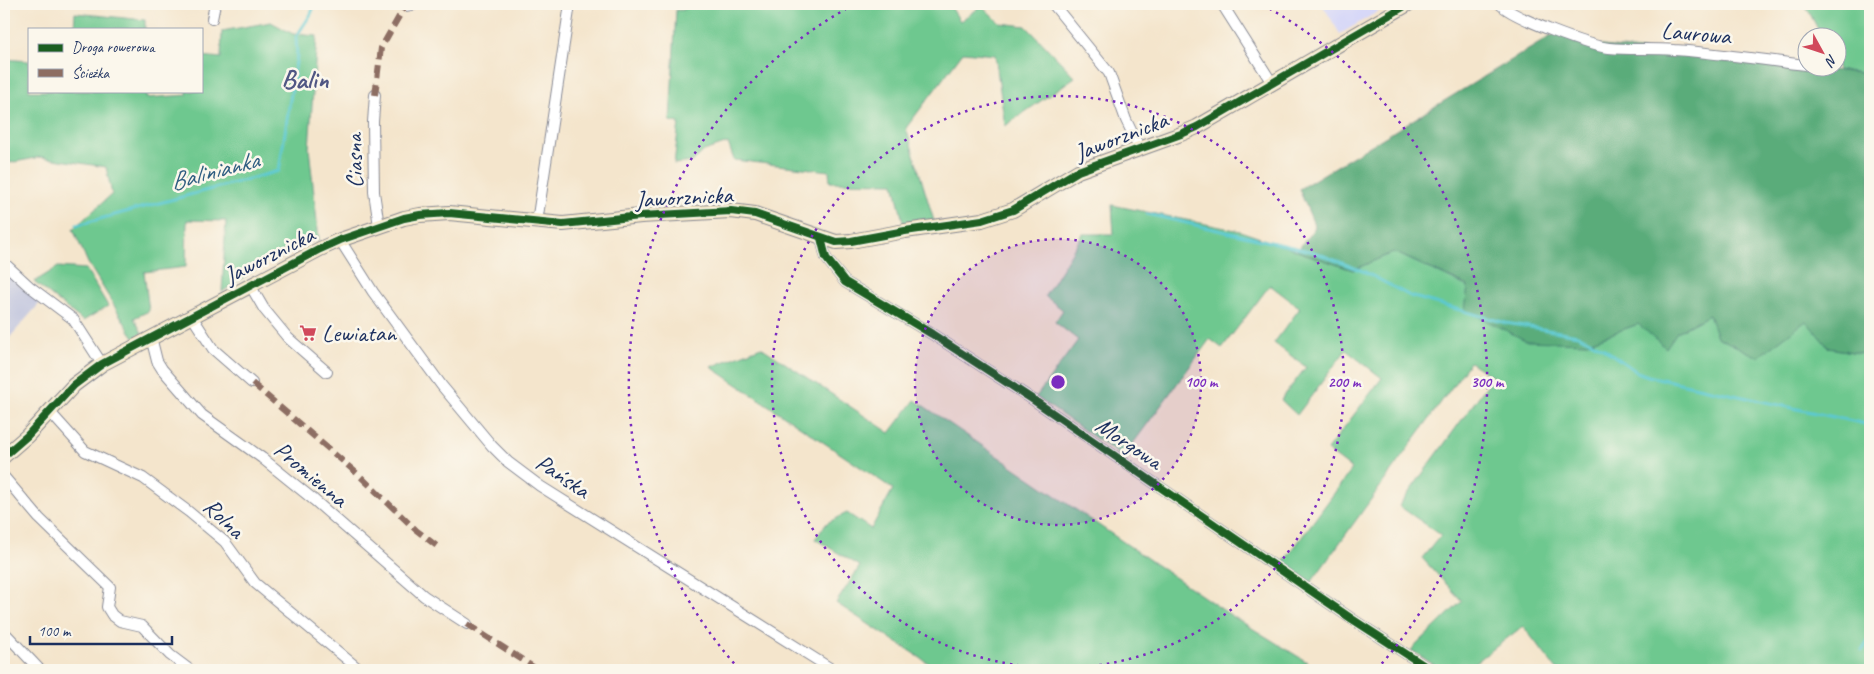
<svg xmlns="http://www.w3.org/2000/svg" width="1874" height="674" viewBox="0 0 1874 674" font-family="Caveat,sans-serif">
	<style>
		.built { fill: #d6d7f8 }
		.industrial { fill: #bec2dd }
		.green { fill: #6ec88f; stroke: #447c76 }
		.forest { fill: #5aac7a; stroke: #3a6e6c }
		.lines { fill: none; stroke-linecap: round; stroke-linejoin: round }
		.stream { stroke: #5cc9d2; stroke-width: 3 }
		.street-casing { stroke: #888a95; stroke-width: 12 }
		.secondary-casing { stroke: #888a95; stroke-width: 16 }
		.street { stroke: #fff; stroke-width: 10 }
		.secondary { stroke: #f8e8c3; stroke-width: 14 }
		.quiet { stroke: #8d6e63; stroke-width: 6; stroke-dasharray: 12 6; stroke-linecap: butt }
		.cycleway-casing { stroke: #fbf7ec; stroke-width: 11 }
		.cycleway { stroke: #1b5e20; stroke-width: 8 }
		.ring { fill: none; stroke: #7b2cbf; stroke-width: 2.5; stroke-dasharray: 2.5 5 }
		.labels { text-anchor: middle; stroke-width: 5; stroke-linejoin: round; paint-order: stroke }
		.street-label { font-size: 24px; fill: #1b2f5e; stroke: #fbf7ec }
		.poi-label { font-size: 24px; fill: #1b2f5e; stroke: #fbf7ec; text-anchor: start }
		.water-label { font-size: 25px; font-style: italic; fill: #2e5d81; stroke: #fbf7ec }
		.quarter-label { font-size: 26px; font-weight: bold; fill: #505784; stroke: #fbf7ec }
		.centre { fill: #7b2cbf; stroke: #fbf7ec; stroke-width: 2.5 }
		.ring-label { font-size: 15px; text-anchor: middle; font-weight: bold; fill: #7b2cbf; stroke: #fbf7ec; stroke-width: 5; stroke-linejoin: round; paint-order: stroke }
	</style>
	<rect width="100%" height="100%" fill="#fbf7ec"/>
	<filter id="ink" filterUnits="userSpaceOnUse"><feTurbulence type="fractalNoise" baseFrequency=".02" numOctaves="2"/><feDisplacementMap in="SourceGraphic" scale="10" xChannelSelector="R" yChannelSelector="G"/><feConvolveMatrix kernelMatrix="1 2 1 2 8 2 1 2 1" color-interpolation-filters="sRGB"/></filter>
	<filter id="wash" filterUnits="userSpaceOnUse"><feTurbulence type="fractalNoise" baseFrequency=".0096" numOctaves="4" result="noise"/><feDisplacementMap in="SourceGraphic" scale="20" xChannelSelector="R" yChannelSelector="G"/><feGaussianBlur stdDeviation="1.12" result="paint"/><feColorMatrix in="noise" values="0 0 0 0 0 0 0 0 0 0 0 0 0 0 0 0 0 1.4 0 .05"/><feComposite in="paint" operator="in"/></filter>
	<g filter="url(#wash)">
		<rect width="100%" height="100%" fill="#f4e5cc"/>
		<path class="built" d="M1322 4H1391L1340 34Z"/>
		<path class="industrial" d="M4 271 40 303 4 344Z"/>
		<g class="green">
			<path d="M684 4H949L960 21 982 6 1000 23 1026 26 1075 77 1005 126 995 55 963 52 906 128 934 221 904 226 894 183 830 182 829 171 734 160 728 143 704 151 692 162 674 164 679 123 670 121 676 10H684Z"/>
			<path d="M1805 4H1870V74L1838 70 1837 67 1836 38 1822 37Z"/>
			<path d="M75 13 145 20V29H74Z"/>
			<path d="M271 22 293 34 317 36 309 148 319 240 300 242 283 251 222 292 226 221 187 220 186 267 144 272 149 311 134 318 142 333 134 338 88 263 73 229 112 194 106 167 41 157 4 164V59L29 61V91H146V98L187 95V91H201V56L221 58 222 31Z"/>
			<path d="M1112 205 1240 231 1353 270 1394 252 1586 343 1638 324 1677 332 1709 315 1758 357 1806 320 1829 348 1870 355V670H1557L1523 626 1466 670H1442L1411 650 1462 601 1422 558 1441 535 1399 506 1493 377 1470 362 1310 584 1282 564 1352 469 1327 450 1382 378 1346 350 1297 415 1281 400 1306 367 1274 343 1300 308 1270 285 1222 348 1210 339 1123 457 1036 397 1078 340 1055 322 1063 310 1045 296 1083 234H1114Z"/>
			<path d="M58 267 86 269 108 306 83 321 34 282Z"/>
			<path d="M761 347 890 433 915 400 1229 614 1320 670H939L836 603 860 566 815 539 827 523 847 513 871 529 893 489 711 367Z"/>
		</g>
		<path class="forest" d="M1556 33 1583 44 1870 74V355L1829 348 1806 321 1758 357 1717 337 1709 315 1677 332 1666 348 1638 324 1586 343 1527 341 1465 310 1468 286 1394 252 1353 270 1297 251 1315 227 1299 189Z"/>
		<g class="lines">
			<g class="stream">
				<path d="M1147 214 1314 252 1365 272 1410 296 1506 323 1578 335 1600 346 1637 372 1648 376 1870 425"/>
				<path d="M77 225 279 171 297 55 296 37 311 14 315 4"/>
				<path d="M1862 651 1870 638"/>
			</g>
		</g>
	</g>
	<g filter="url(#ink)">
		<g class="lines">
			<g class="street-casing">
				<g id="street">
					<path d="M1053 4 1109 73 1126 120 1140 149"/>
					<path d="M1222 4 1272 83"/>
					<path d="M1500 4C1513 18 1589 46 1609 48 1631 50 1652 48 1674 50 1718 53 1762 60 1806 65"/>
					<path d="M405 6 416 4"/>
					<path d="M212 19 215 4"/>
					<path d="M1824 68H1831"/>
					<path d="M375 95 373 122 374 192 379 226"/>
					<path d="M537 222 570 4"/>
					<path d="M821 238 826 258 845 282 932 334 1032 399 1352 619 1431 670"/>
					<path d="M340 240 373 292 442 386 492 446 508 462 540 486 833 670"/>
					<path d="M4 263 29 286 73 319 102 364"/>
					<path d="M250 285 264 309 288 338 327 372"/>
					<path d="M191 315 213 349 252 383"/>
					<path d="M151 337 157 361 162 369 202 415 262 458 314 500 424 596 467 624"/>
					<path d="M49 411 85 451 143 478 189 512 225 542 255 583 360 670"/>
					<path d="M4 477 39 518 110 587 107 607 112 615 120 621 142 626 170 655 190 670"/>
					<path d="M4 632 40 670"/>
				</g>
			</g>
			<g class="secondary-casing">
				<path id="secondary" d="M4 456 27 436 74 385 102 364 320 249 340 240 404 218 420 215 449 213 563 224 641 216 731 211 755 214 836 242 851 241 905 231 982 220 1013 210 1078 171 1181 134 1197 127 1408 4"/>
			</g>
			<use href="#street" class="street"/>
			<use href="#secondary" class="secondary"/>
			<g class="quiet">
				<path d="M375 95 381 48 405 6"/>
				<path d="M252 383 360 476 416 530 438 547"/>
				<path d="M467 624 538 670"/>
			</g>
			<g class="cycleway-casing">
				<g id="cycleway">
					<path d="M821 238 826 258 845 282 932 334 1032 399 1352 619 1431 670"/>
					<path d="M4 456 27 436 74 385 102 364 320 249 340 240 404 218 420 215 449 213 563 224 641 216 731 211 755 214 836 242 851 241 905 231 982 220 1013 210 1078 171 1181 134 1197 127 1408 4"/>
				</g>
			</g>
			<use href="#cycleway" class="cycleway"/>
		</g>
	</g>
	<circle cx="1058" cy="382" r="143" fill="#7b2cbf" fill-opacity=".12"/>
	<g class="ring">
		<circle cx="1058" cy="382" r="143"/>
		<circle cx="1058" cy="382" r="286"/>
		<path d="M739 669A429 429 0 0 1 853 5M1263 5A429 429 0 0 1 1377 669"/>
	</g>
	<defs>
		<g id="supermarket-bare" transform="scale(1.35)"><path d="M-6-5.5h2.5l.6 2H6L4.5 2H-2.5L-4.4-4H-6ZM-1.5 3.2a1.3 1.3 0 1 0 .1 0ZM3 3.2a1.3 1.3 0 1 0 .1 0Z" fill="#d1495b" stroke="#fbf7ec" stroke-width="2.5" paint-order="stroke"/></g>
	</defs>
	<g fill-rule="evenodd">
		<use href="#supermarket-bare" x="308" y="333"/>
	</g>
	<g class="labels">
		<g class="street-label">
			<text transform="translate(1696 33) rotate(5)" y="8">Laurowa</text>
			<text transform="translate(1121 136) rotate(-21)" y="8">Jaworznicka</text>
			<text transform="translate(354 161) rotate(-91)" y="8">Ciasna</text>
			<text transform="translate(684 197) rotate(-3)" y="8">Jaworznicka</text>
			<text transform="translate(269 255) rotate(-27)" y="8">Jaworznicka</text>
			<text transform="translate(1129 443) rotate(34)" y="8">Morgowa</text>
			<text transform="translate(311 474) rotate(40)" y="8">Promienna</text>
			<text transform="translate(563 476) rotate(34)" y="8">Pańska</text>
			<text transform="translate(224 518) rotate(44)" y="8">Rolna</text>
		</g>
		<g class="poi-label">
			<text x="322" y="341">Lewiatan</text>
		</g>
		<g class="water-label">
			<text transform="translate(214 170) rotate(-15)" y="9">Balinianka</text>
		</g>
		<g class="quarter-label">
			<text x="305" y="88">Balin</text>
		</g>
	</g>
	<circle cx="1058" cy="382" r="8" class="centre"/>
	<g class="ring-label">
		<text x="1201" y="387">100 m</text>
		<text x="1344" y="387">200 m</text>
		<text x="1487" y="387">300 m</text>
	</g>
	<rect width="1874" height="674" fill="none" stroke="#fbf7ec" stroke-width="20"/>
	<rect x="28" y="28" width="175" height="65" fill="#fbf7ec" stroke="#a1a7b3"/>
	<rect x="38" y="44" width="25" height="8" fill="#1b5e20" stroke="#a1a7b3"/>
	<text x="72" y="52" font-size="15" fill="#1b2f5e">Droga rowerowa</text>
	<rect x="38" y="69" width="25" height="8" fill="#8d6e63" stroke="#a1a7b3"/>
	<text x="72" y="78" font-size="15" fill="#1b2f5e">Ścieżka</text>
	<g transform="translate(1822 52) rotate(130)"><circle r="24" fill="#fbf7ec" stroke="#a1a7b3"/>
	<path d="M0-4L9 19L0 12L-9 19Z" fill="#d1495b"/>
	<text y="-8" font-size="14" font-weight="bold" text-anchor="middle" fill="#1b2f5e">N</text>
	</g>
	<path d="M30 636v8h142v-8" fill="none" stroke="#1b2f5e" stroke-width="2.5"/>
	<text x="38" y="636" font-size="15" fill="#1b2f5e" stroke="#fbf7ec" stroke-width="4" paint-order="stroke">100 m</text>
</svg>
